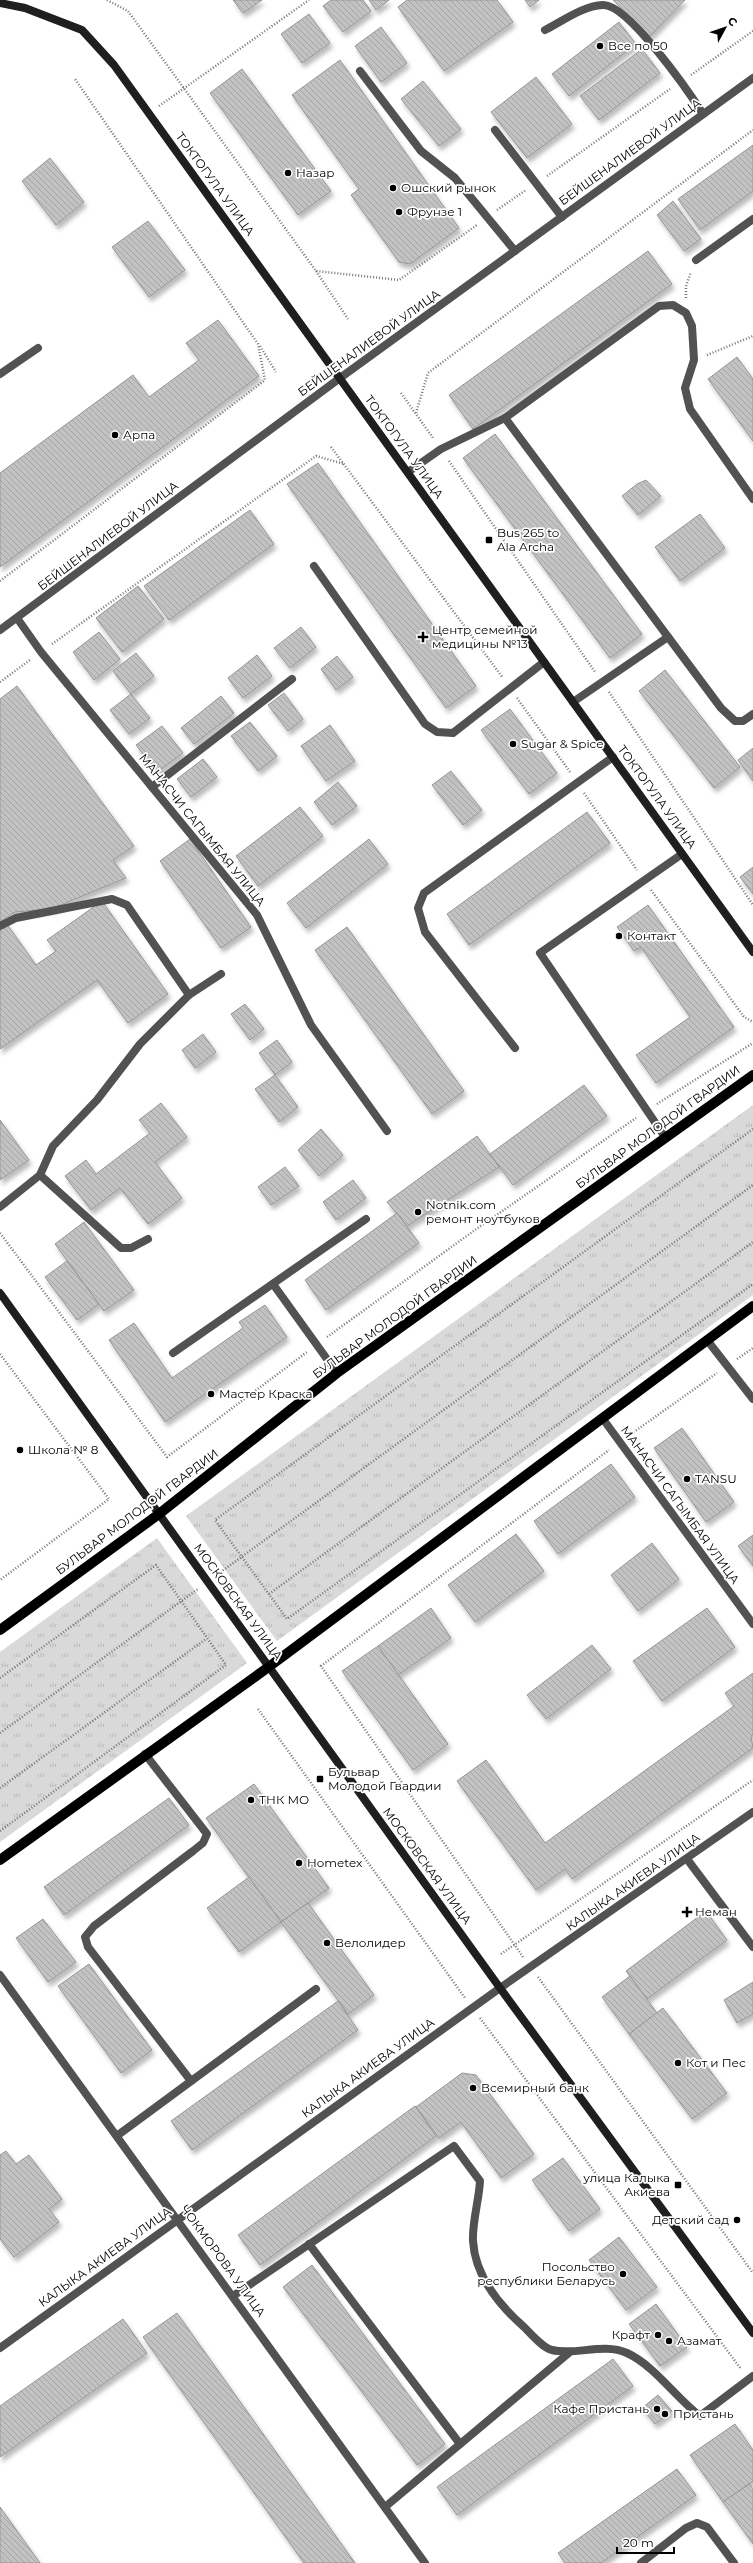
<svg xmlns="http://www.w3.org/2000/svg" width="753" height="2563" viewBox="0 0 753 2563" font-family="Montserrat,sans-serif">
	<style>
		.grass { fill: url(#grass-tufts) }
		.building { fill: url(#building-back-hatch); stroke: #969696; filter: url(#shadow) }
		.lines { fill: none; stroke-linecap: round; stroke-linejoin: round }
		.path { stroke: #747474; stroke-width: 2.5; stroke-dasharray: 1 2; stroke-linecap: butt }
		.service { stroke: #525252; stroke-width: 8 }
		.minor { stroke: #525252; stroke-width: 8 }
		.tertiary { stroke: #525252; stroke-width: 8 }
		.secondary { stroke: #1f1f1f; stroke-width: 8 }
		.primary { stroke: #000; stroke-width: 10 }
		.poi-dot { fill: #000; stroke: #fff; stroke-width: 1.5 }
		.labels { text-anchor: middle; stroke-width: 3.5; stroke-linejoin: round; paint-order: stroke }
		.poi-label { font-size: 12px; fill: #000; stroke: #fff; text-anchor: start }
		.street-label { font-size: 12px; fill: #000; stroke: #fff }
	</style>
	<defs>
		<pattern id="grass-tufts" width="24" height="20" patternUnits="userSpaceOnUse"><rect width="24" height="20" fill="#d9d9d9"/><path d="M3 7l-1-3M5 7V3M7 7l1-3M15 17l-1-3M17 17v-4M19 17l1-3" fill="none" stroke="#b8b8b8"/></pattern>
		<pattern id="building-back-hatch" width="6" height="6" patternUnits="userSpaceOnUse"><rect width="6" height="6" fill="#c2c2c2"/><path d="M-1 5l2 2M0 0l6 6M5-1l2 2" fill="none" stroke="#a5a5a5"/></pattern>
		<filter id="shadow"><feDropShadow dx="2.5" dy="4.5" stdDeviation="2" flood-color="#0004"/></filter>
	</defs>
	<rect width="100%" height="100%" fill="#fff"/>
	<g class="grass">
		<path d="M753 1105V1295L277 1641 186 1516Z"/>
		<path d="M157 1538 247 1663 0 1842V1652Z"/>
	</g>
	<g class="building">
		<path d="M233 0H262L243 13Z"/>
		<path d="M331 0H363L371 11 343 32 323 6Z"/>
		<path d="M369 0H389L376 10Z"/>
		<path d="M407 0H497L513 22 444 71 398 7Z"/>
		<path d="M525 0H539L530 7Z"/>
		<path d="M613 0H685L650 36Z"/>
		<path d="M309 14 330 43 302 63 281 34Z"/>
		<path d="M619 22 636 44 569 96 552 74Z"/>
		<path d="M381 27 407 63 381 82 355 46Z"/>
		<path d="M642 49 660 73 599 120 580 96Z"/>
		<path d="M340 60 459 228 410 264 399 262 351 195 359 189 292 95Z"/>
		<path d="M242 69 331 191 298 215 210 93Z"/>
		<path d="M536 77 572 124 527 158 491 112Z"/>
		<path d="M423 81 461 129 439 146 401 99Z"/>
		<path d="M753 145V191L700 230 678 199Z"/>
		<path d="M50 158 84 202 56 225 22 181Z"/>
		<path d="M673 201 701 239 684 251 657 215Z"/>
		<path d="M148 221 185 270 149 297 112 247Z"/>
		<path d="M648 251 672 284 473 429 449 395Z"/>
		<path d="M218 320 259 376 0 567V473L133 375 149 397 199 360 186 343Z"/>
		<path d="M737 357 753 379V441L708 379Z"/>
		<path d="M495 434 642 634 610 658 463 458Z"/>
		<path d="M318 463 476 686 446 708 287 484Z"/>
		<path d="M646 480 661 496 638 515 622 496 637 484Z"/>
		<path d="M250 510 274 544 169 620 144 586Z"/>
		<path d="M700 514 725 548 680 581 655 547Z"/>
		<path d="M138 586 164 619 122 652 96 618Z"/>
		<path d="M301 627 316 647 290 668 274 648Z"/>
		<path d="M99 632 120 659 94 680 73 652Z"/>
		<path d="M136 653 154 676 131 694 113 671Z"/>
		<path d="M257 655 272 676 243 698 228 678Z"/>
		<path d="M337 656 353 677 336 690 321 669Z"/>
		<path d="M665 670 740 767 714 788 639 691Z"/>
		<path d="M17 686 134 846 113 860 126 878 51 909 15 912 0 922V699Z"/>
		<path d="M284 693 303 719 288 731 268 705Z"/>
		<path d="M131 694 150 718 129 734 110 710Z"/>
		<path d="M221 696 234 713 194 744 181 728Z"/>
		<path d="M510 709 557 773 529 794 481 730Z"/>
		<path d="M250 722 277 756 258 771 231 736Z"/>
		<path d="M330 725 355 761 326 781 301 746Z"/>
		<path d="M162 726 183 753 157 772 136 745Z"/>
		<path d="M753 748V781L738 760Z"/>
		<path d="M203 759 217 777 191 797 177 779Z"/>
		<path d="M451 771 482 810 463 825 432 785Z"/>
		<path d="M338 782 357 806 332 825 314 802Z"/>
		<path d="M300 807 323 836 258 886 236 856Z"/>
		<path d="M587 812 610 843 469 945 447 914Z"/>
		<path d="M190 839 251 927 221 948 160 861Z"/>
		<path d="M369 839 388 864 306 928 287 903Z"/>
		<path d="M753 867V894L740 877Z"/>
		<path d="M102 901 168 994 128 1023 97 980 0 1049V929L7 924 36 965 56 951 47 940Z"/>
		<path d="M648 905 734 1027 656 1083 636 1055 690 1017 641 947 634 951 617 927Z"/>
		<path d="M347 927 464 1091 432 1114 315 950Z"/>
		<path d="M245 1004 264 1029 250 1040 231 1014Z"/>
		<path d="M203 1034 216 1052 195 1068 182 1050Z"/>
		<path d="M277 1040 292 1062 275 1075 259 1053Z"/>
		<path d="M275 1075 298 1107 279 1122 255 1089Z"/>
		<path d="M584 1085 607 1116 513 1185 490 1154Z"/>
		<path d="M161 1103 187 1137 155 1162 182 1198 148 1224 120 1188 91 1210 65 1176 86 1160 96 1174 150 1133 139 1120Z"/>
		<path d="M0 1120 29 1160 0 1180Z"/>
		<path d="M321 1129 343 1155 319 1176 298 1150Z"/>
		<path d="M477 1136 499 1167 407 1226 387 1202Z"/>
		<path d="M285 1167 299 1186 271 1205 258 1187Z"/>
		<path d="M353 1180 366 1198 336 1220 323 1202Z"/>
		<path d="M397 1213 419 1243 326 1310 305 1280Z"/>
		<path d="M84 1222 134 1290 104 1311 55 1244Z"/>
		<path d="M67 1261 99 1304 77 1320 45 1277Z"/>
		<path d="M265 1305 287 1337 165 1422 109 1340 134 1323 172 1378 243 1328 239 1322Z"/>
		<path d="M682 1428 734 1502 706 1522 654 1448Z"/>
		<path d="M611 1464 635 1497 558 1554 534 1521Z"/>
		<path d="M516 1534 544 1571 475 1622 448 1585Z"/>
		<path d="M753 1535V1566L738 1546Z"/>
		<path d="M652 1543 679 1579 638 1611 611 1575Z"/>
		<path d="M431 1608 451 1638 398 1675 378 1646Z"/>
		<path d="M707 1608 735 1647 662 1701 633 1661Z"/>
		<path d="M592 1645 611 1669 546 1719 527 1695Z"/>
		<path d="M378 1646 448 1744 413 1770 342 1671Z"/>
		<path d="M753 1673V1734L751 1736 753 1748 572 1879 565 1869 536 1890 457 1781 486 1760 545 1843 734 1706 725 1693Z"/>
		<path d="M254 1784 329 1888 281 1922 206 1818Z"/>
		<path d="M169 1798 189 1825 64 1915 44 1887Z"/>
		<path d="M249 1877 281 1922 239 1952 207 1908Z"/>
		<path d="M308 1903 374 1995 348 2014 281 1922Z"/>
		<path d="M706 1911 727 1940 647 1999 626 1971Z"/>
		<path d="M43 1919 76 1962 48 1982 16 1938Z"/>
		<path d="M89 1964 152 2050 121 2073 58 1986Z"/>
		<path d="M630 1976 657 2013 629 2034 602 1997Z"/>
		<path d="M753 1982V2014L737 2023 724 2000Z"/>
		<path d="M338 2001 358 2030 192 2150 171 2121Z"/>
		<path d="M663 2008 727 2093 692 2119 629 2034Z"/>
		<path d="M462 2073 476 2075 534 2154 501 2178 461 2122 439 2138 416 2107Z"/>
		<path d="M415 2106 436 2136 260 2265 238 2235Z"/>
		<path d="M6 2151 16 2164 29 2155 62 2199 49 2209 59 2222 14 2257 0 2239V2155Z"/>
		<path d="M563 2158 600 2209 569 2231 532 2180Z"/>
		<path d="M619 2237 657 2287 626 2310 589 2260Z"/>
		<path d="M312 2265 445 2444 417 2465 283 2287Z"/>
		<path d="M656 2304 687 2347 660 2366 629 2324Z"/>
		<path d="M177 2313 355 2563H304L143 2337Z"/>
		<path d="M123 2319 147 2353 0 2457V2406Z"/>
		<path d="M613 2359 633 2386 457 2515 437 2487Z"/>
		<path d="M658 2395 672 2411 655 2424 642 2408Z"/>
		<path d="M735 2424 753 2450V2481L723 2502 690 2455Z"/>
		<path d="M677 2469 696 2495 601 2563H565L558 2553Z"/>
		<path d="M749 2484 753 2489V2544L723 2502Z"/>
		<path d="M0 2507 40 2563H0Z"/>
	</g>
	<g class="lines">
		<g class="path">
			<path d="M107 0 128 11 316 271 399 280 477 225"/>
			<path d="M691 75 753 31"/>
			<path d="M159 106 309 0"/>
			<path d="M547 176 670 89"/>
			<path d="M497 210 526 190"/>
			<path d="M316 271 348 319"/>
			<path d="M686 298V286L691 272"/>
			<path d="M260 346 276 372"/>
			<path d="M707 355 753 336"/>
			<path d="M401 393 433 438"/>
			<path d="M416 413 428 373 753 130"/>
			<path d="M331 447 503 678"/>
			<path d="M449 461 595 672"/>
			<path d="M0 581 265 380 258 344 75 79"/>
			<path d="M52 644 316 456 344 464"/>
			<path d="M0 682 30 660"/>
			<path d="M609 692 753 905"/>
			<path d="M517 698 570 772"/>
			<path d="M584 793 637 870"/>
			<path d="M651 890 744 1017 753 1022"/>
			<path d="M657 1104 753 1043"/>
			<path d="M753 1129 215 1520 287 1619 753 1284"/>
			<path d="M0 1233 167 1457 307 1352"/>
			<path d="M327 1337 475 1230 636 1118"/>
			<path d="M0 1354 109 1499 0 1580"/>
			<path d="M737 1359 753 1348"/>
			<path d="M631 1434 717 1373"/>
			<path d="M218 1574 753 1185"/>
			<path d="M269 1594 753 1242"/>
			<path d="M0 1678 156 1565 226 1665 0 1831"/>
			<path d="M258 1709 465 1998"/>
			<path d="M0 1733 198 1589"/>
			<path d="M0 1788 206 1639"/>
			<path d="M501 1954 753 1780"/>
			<path d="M523 1957 321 1666 609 1450"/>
			<path d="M538 1977 753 2273"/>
			<path d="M480 2018 741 2369"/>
		</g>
		<g class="service">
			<path d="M545 30C563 21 582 6 603 5 628 4 689 92 703 114"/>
			<path d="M360 71 421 151 455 178 515 251"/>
			<path d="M495 130 562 217"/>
			<path d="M696 260 753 219"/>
			<path d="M0 374 38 348"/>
			<path d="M505 418 721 708 735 721H743L753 714"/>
			<path d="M408 472 441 449 505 418 659 306 673 305 686 313 692 326 694 360 685 388 690 409 753 499"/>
			<path d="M314 566 425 724 437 732 453 733 544 662"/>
			<path d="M573 702 668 637"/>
			<path d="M152 787 292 679"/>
			<path d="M0 926 16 918 112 899 127 905 189 995"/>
			<path d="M515 1048 425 932 418 908 424 893 613 757"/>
			<path d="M665 1137 540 953 682 854"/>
			<path d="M40 1175 121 1248H131L148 1239"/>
			<path d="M0 1207 40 1175 53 1146 97 1100 140 1044 189 995 221 974"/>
			<path d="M273 1284 337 1373"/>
			<path d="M707 1340 753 1399"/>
			<path d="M173 1353 366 1219"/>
			<path d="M145 1754 207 1834 203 1843 193 1851 94 1926 85 1937 88 1947 191 2081"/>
			<path d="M687 1859 753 1947"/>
			<path d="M118 2135 316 1989"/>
			<path d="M309 2244 460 2444"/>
			<path d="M233 2296 454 2146 480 2181C479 2200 472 2223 473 2241 475 2276 499 2305 524 2327 531 2334 543 2348 552 2350 576 2356 603 2342 627 2353 655 2366 675 2397 700 2416L753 2376"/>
			<path d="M385 2507 570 2352"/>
			<path d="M641 2563 686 2528 697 2523 707 2527 734 2563"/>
		</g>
		<g class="minor">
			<path d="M17 618 41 652 257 915 311 1025 387 1131"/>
			<path d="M603 1419 753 1624"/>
			<path d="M0 1975 425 2563"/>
			<path d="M0 2348 500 1988"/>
		</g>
		<g class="tertiary">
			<path d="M0 630 340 378 753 78"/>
			<path d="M500 1988 753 1812"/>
		</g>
		<g class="secondary">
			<path d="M0 3 25 8 82 30 114 65 753 952"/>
			<path d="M0 1293 500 1988 753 2333"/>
		</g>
		<g class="primary">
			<path d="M0 1630 159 1514 337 1373 753 1075"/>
			<path d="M0 1860 270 1666 753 1306"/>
		</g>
	</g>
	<g class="poi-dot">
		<circle cx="600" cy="46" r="4"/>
		<circle cx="288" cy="173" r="4"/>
		<circle cx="393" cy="188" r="4"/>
		<circle cx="399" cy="212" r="4"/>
		<circle cx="115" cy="435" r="4"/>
		<rect x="485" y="536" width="8" height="8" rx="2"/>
		<path d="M421 631h4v4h4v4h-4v4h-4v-4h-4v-4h4z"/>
		<circle cx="513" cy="744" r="4"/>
		<circle cx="619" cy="936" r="4"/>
		<circle cx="418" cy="1212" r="4"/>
		<circle cx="211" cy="1394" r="4"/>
		<circle cx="20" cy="1450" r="4"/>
		<circle cx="687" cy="1479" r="4"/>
		<rect x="316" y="1775" width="8" height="8" rx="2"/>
		<circle cx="251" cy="1800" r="4"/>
		<circle cx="299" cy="1863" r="4"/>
		<path d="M685 1906h4v4h4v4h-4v4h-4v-4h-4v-4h4z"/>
		<circle cx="327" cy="1943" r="4"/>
		<circle cx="678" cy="2063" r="4"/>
		<circle cx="473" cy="2088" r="4"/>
		<rect x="674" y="2181" width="8" height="8" rx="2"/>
		<circle cx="737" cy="2220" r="4"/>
		<circle cx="623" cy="2274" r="4"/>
		<circle cx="658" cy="2335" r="4"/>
		<circle cx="669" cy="2341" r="4"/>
		<circle cx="657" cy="2409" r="4"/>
		<circle cx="665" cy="2414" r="4"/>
	</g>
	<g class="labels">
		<g class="poi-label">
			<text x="608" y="50">Все по 50</text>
			<text x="296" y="177">Назар</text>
			<text x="401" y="192">Ошский рынок</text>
			<text x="407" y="216">Фрунзе 1</text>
			<text x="123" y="439">Арпа</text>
			<text x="497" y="537">Bus 265 to<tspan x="497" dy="14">Ala Archa</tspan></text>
			<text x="432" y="634">Центр семейной<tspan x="432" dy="14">медицины №13</tspan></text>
			<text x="521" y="748">Sugar &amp; Spice</text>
			<text x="627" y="940">Контакт</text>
			<text x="426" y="1209">Notnik.com<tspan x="426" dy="14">ремонт ноутбуков</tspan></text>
			<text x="219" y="1398">Мастер Краска</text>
			<text x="28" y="1454">Школа № 8</text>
			<text x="695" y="1483">TANSU</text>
			<text x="328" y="1776">Бульвар<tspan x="328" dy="14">Молодой Гвардии</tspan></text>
			<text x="259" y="1804">ТНК МО</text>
			<text x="307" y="1867">Hometex</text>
			<text x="695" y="1916">Неман</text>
			<text x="335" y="1947">Велолидер</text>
			<text x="686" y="2067">Кот и Пес</text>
			<text x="481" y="2092">Всемирный банк</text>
			<text x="670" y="2182" text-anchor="end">улица Калыка<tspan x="670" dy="14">Акиева</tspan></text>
			<text x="729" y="2224" text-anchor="end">Детский сад</text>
			<text x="615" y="2271" text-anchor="end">Посольство<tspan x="615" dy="14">республики Беларусь</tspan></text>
			<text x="650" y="2339" text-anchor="end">Крафт</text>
			<text x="677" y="2345">Азамат</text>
			<text x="649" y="2413" text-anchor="end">Кафе Пристань</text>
			<text x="673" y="2418">Пристань</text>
		</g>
		<g class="street-label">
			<text transform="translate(630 152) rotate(-36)" y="4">БЕЙШЕНАЛИЕВОЙ УЛИЦА</text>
			<text transform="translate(215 184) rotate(54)" y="4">ТОКТОГУЛА УЛИЦА</text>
			<text transform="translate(369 343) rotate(-36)" y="4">БЕЙШЕНАЛИЕВОЙ УЛИЦА</text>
			<text transform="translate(404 447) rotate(54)" y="4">ТОКТОГУЛА УЛИЦА</text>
			<text transform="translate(108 536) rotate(-37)" y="4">БЕЙШЕНАЛИЕВОЙ УЛИЦА</text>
			<text transform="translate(657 797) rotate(54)" y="4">ТОКТОГУЛА УЛИЦА</text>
			<text transform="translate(202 830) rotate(51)" y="4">МАНАСЧИ САГЫМБАЯ УЛИЦА</text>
			<text transform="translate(658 1127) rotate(-36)" y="4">БУЛЬВАР МОЛОДОЙ ГВАРДИИ</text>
			<text transform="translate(395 1317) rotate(-36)" y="4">БУЛЬВАР МОЛОДОЙ ГВАРДИИ</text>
			<text transform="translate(680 1505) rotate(54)" y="4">МАНАСЧИ САГЫМБАЯ УЛИЦА</text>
			<text transform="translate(137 1512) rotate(-37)" y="4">БУЛЬВАР МОЛОДОЙ ГВАРДИИ</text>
			<text transform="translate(238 1602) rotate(54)" y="4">МОСКОВСКАЯ УЛИЦА</text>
			<text transform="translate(427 1866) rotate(54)" y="4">МОСКОВСКАЯ УЛИЦА</text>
			<text transform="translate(633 1882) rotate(-35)" y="4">КАЛЫКА АКИЕВА УЛИЦА</text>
			<text transform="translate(368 2068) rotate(-36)" y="4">КАЛЫКА АКИЕВА УЛИЦА</text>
			<text transform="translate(105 2257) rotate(-36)" y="4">КАЛЫКА АКИЕВА УЛИЦА</text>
			<text transform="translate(223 2261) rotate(54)" y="4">ЧОКМОРОВА УЛИЦА</text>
		</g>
	</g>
	<g transform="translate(725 28) rotate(50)" stroke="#ffffff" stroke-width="3" paint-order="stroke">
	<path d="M0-3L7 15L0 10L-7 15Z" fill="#000000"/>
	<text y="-6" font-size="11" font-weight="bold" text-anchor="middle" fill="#000000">С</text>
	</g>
	<path d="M617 2547v6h57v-6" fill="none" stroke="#000000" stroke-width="2"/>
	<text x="623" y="2547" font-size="12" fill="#000000" stroke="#ffffff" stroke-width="3" paint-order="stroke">20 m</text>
</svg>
